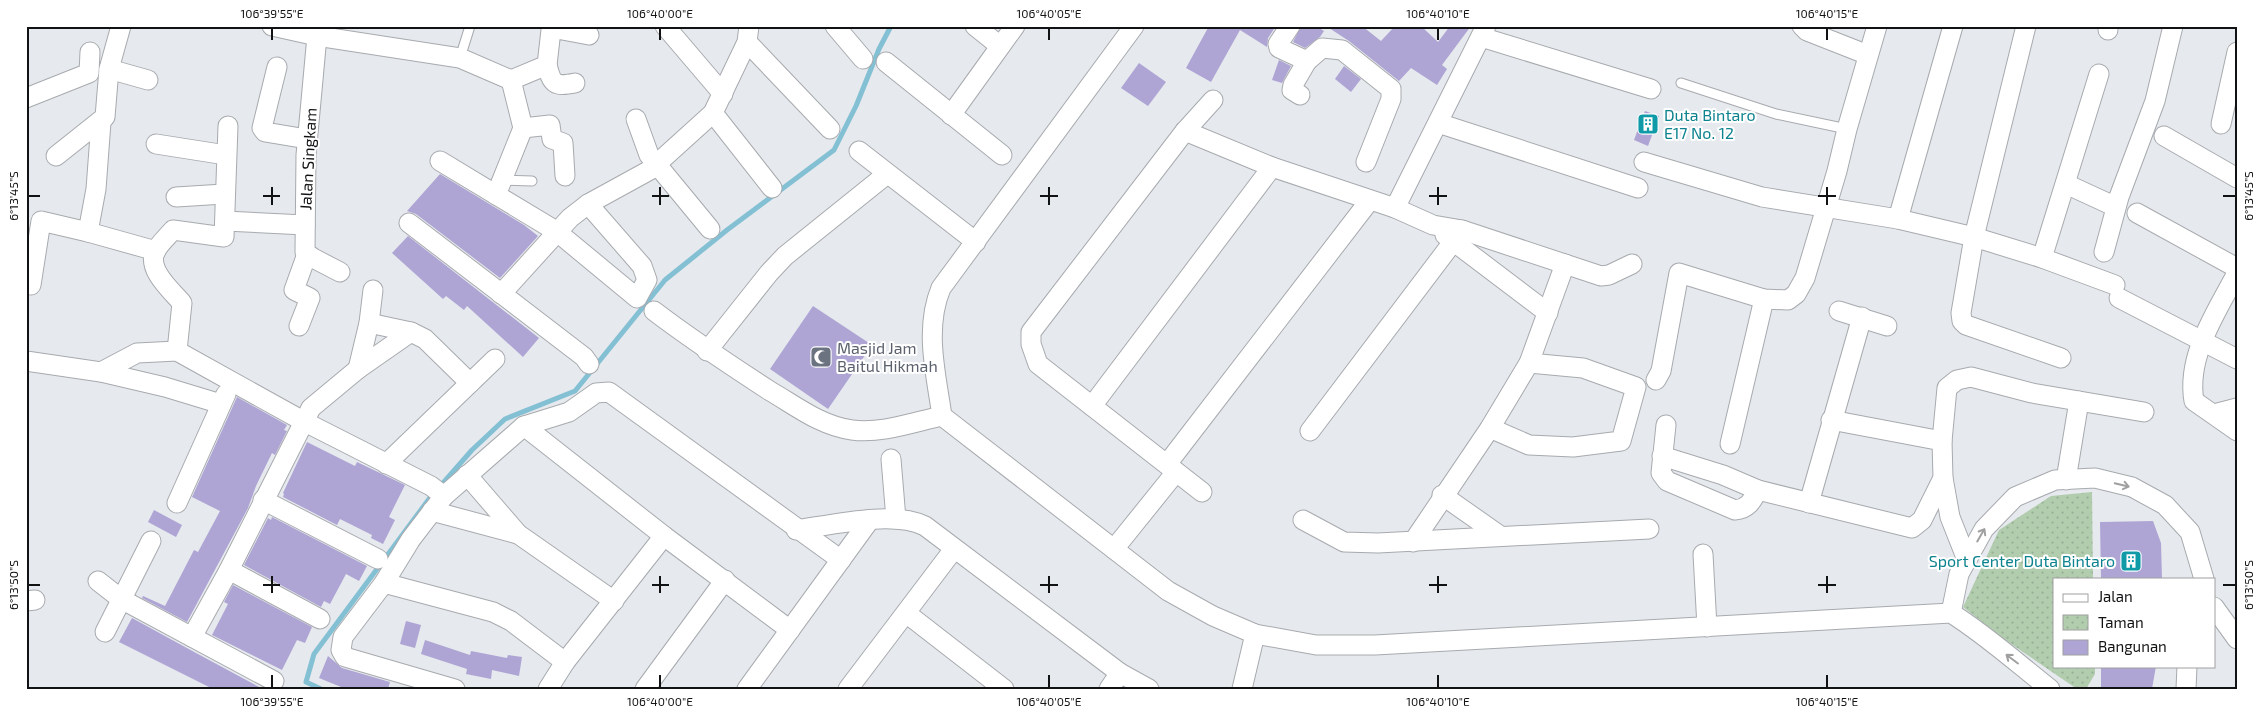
<svg xmlns="http://www.w3.org/2000/svg" width="2263" height="715" viewBox="0 0 2263 715" font-family="'Exo 2',sans-serif">
	<style>
		.park { fill: url(#park-dots) }
		.lines { fill: none; stroke-linecap: round; stroke-linejoin: round }
		.stream { stroke: #84c0d4; stroke-width: 5 }
		.building { fill: #aea5d5 }
		.service-casing { stroke: #a7aaae; stroke-width: 11 }
		.minor-casing { stroke: #a7aaae; stroke-width: 21 }
		.service { stroke: #fff; stroke-width: 9 }
		.minor { stroke: #fff; stroke-width: 19 }
		.oneway { stroke: #a0a0a1 }
		.ticks { fill: none; stroke: #111213; stroke-width: 2 }
		.labels { text-anchor: middle; stroke-width: 4; stroke-linejoin: round; paint-order: stroke }
		.culture-label { font-size: 16px; fill: #0d838f; stroke: #fff; text-anchor: start }
		.street-label { font-size: 16px; fill: #111213; stroke: #fff }
		.worship-label { font-size: 16px; fill: #5b616d; stroke: #fff; text-anchor: start }
		.neatline { fill: none; stroke: #111213; stroke-width: 2 }
		.ticks-label { font-size: 12px; text-anchor: middle; fill: #111213 }
	</style>
	<defs>
		<pattern id="park-dots" width="8" height="8" patternUnits="userSpaceOnUse" patternTransform="scale(1.25)"><rect width="8" height="8" fill="#b1cdae"/><path d="M2 2h.1M6 6h.1" fill="none" stroke="#97af95" stroke-width="1.8" stroke-linecap="round"/></pattern>
	</defs>
	<rect width="100%" height="100%" fill="#e6e9ed"/>
	<path class="park" d="M2092 492 2093 579H2054V666H2095V674L2086 689H2077L2004 639 1963 607 1999 530 2051 496Z"/>
	<g class="lines">
		<path class="stream" d="M321 689 306 682 314 654 429 499 472 450 505 419 575 391 665 280 727 230 834 150 856 106 879 49 891 26"/>
	</g>
	<g class="building">
		<path d="M1209 26H1276L1268 38 1267 47 1240 30 1211 82 1186 68Z"/>
		<path d="M1301 26H1316L1324 31 1320 37 1305 48 1293 42Z"/>
		<path d="M1326 26H1362L1381 41 1395 26H1421L1438 42 1450 26H1471L1442 65 1447 69 1437 85 1411 68 1399 81 1349 41Z"/>
		<path d="M1279 60 1291 66 1282 83 1272 80Z"/>
		<path d="M1139 63 1166 82 1148 106 1121 88Z"/>
		<path d="M1344 66 1361 79 1351 92 1335 79Z"/>
		<path d="M1645 111 1659 116 1648 146 1634 140Z"/>
		<path d="M440 174 524 225 538 236 500 278 416 214 407 211Z"/>
		<path d="M408 236 539 338 523 357 467 306 464 310 446 296 443 299 392 253Z"/>
		<path d="M813 306 872 345 828 409 770 369Z"/>
		<path d="M237 397 287 425 284 430 287 431 275 455 272 453 256 486 248 508 187 622 142 598 143 596 165 606 194 550 198 552 220 511 192 497Z"/>
		<path d="M307 442 355 466 357 462 405 485 389 517 395 520 383 544 371 538 372 535 340 519 337 525 283 497 284 494 283 493Z"/>
		<path d="M154 510 182 525 176 537 148 522Z"/>
		<path d="M272 517 367 566 359 581 346 574 330 604 324 601 321 607 244 565 268 518 271 520Z"/>
		<path d="M2153 521 2161 543 2162 579H2101L2100 522Z"/>
		<path d="M233 585 312 627 305 643 297 640 282 670 212 635 228 604 224 602Z"/>
		<path d="M132 618 196 653 263 689H213L119 642Z"/>
		<path d="M406 621 421 625 415 648 400 644Z"/>
		<path d="M425 640 470 655 471 651 507 658 508 655 522 657 519 676 492 670 491 679 466 674 467 669 421 654Z"/>
		<path d="M328 656 342 668 390 682 388 689H346L319 678Z"/>
		<path d="M2101 666H2156L2152 689H2101Z"/>
	</g>
	<g class="lines">
		<g class="service-casing">
			<g id="service">
				<path d="M460 58 470 26"/>
				<path d="M1681 83 1776 114 1847 129"/>
				<path d="M502 180 532 181"/>
			</g>
		</g>
		<g class="minor-casing">
			<g id="minor">
				<path d="M272 26 317 36 460 58 511 80 523 128 496 195"/>
				<path d="M321 26 317 36 306 155 305 252 313 258 340 272"/>
				<path d="M665 26 723 94"/>
				<path d="M835 26 863 59"/>
				<path d="M975 26 1000 46"/>
				<path d="M1134 26 941 288C924 329 936 374 942 416L1168 591 1213 616 1255 634 1316 645H1375L1951 613C1986 635 2017 663 2050 689"/>
				<path d="M1290 26 1278 44 1279 48 1307 61 1322 48 1342 50 1391 89V99L1366 162"/>
				<path d="M1802 26 1807 31 1868 55"/>
				<path d="M2026 26 1974 237 1961 313 1962 321 1966 325 2061 358"/>
				<path d="M2108 30V26"/>
				<path d="M1481 37 1651 89"/>
				<path d="M747 42 830 129"/>
				<path d="M886 62 1002 155"/>
				<path d="M547 65C552 84 554 87 575 83"/>
				<path d="M277 67 262 128 265 132 307 139"/>
				<path d="M109 69 148 80"/>
				<path d="M511 80 547 65 551 30 557 29 589 35"/>
				<path d="M1300 95 1292 90 1293 85 1307 61"/>
				<path d="M26 98 89 73 90 52"/>
				<path d="M713 113 772 188"/>
				<path d="M951 115 1015 26"/>
				<path d="M636 119 649 155 710 229"/>
				<path d="M1438 123 1638 188"/>
				<path d="M2221 124 2237 52"/>
				<path d="M523 128 550 125 552 139 563 143 565 176"/>
				<path d="M1185 131 1272 167 1395 208 1433 225 1462 230 1601 276 1609 275 1632 264"/>
				<path d="M2164 136 2237 178"/>
				<path d="M156 144 226 155"/>
				<path d="M859 151 976 242"/>
				<path d="M56 156 105 117 109 69 121 26"/>
				<path d="M440 161 556 231 637 298 647 280 642 266 588 204"/>
				<path d="M1644 162 1762 197 1898 219 1974 237 2042 258 2115 285"/>
				<path d="M2066 184 2116 207"/>
				<path d="M176 197 224 194"/>
				<path d="M1395 208 1486 26"/>
				<path d="M2137 213 2237 268"/>
				<path d="M1898 219 1953 26"/>
				<path d="M225 221 305 225"/>
				<path d="M409 223 584 357 589 364"/>
				<path d="M88 232 156 251"/>
				<path d="M1445 235 1548 313"/>
				<path d="M2104 252 2119 197 2155 101 2173 26"/>
				<path d="M2042 258 2099 74"/>
				<path d="M2237 273C2217 311 2186 356 2194 401L2237 431"/>
				<path d="M31 285 41 221 88 232 96 189 101 122"/>
				<path d="M501 294 570 218 588 204 650 170 713 113 747 42 749 26"/>
				<path d="M2119 298 2237 359"/>
				<path d="M654 311C692 340 730 365 770 391 796 406 821 426 852 430 881 434 914 422 942 416"/>
				<path d="M1839 311 1887 326"/>
				<path d="M369 323 411 332 425 339 470 383"/>
				<path d="M299 326 310 298 294 290 307 254"/>
				<path d="M177 351 182 303C172 291 147 270 155 252 159 244 167 237 173 230L224 237 228 126"/>
				<path d="M707 351 769 273 785 256 887 174"/>
				<path d="M26 361 101 372 165 387 221 404"/>
				<path d="M358 369 369 323 373 290"/>
				<path d="M101 372 137 353 177 351 303 421 431 486 444 496"/>
				<path d="M1656 380 1661 371 1679 273 1764 299 1788 300 1796 294 1805 278 1837 171 1847 129 1877 26"/>
				<path d="M1092 406 1272 167"/>
				<path d="M2214 414 2237 408"/>
				<path d="M1666 425 1661 473 1667 481 1735 510C1748 509 1752 501 1758 490"/>
				<path d="M524 426 664 536 790 630"/>
				<path d="M1490 428 1529 445 1573 447 1621 441 1636 387 1583 368 1529 363"/>
				<path d="M1310 431 1462 230"/>
				<path d="M1942 441 1947 388 1957 380 1971 377 2032 393 2144 412"/>
				<path d="M1730 444 1764 299"/>
				<path d="M1662 456 1723 475 1758 490 1912 528 1922 520 1943 478 1942 441 1831 420"/>
				<path d="M891 459 896 519"/>
				<path d="M386 464 495 359"/>
				<path d="M1167 464 1370 200"/>
				<path d="M467 475 518 534 614 601"/>
				<path d="M1943 478 1950 517 1967 560"/>
				<path d="M2066 480 2079 401"/>
				<path d="M1202 492 1038 364 1031 344V332L1185 131 1213 100"/>
				<path d="M1442 495 1499 535"/>
				<path d="M263 500 378 559"/>
				<path d="M177 503 226 394"/>
				<path d="M1809 503 1862 317"/>
				<path d="M432 511 518 534"/>
				<path d="M1303 520 1344 542 1378 543 1649 529"/>
				<path d="M796 530C831 525 893 510 925 526L1120 673 1149 689"/>
				<path d="M1413 542 1490 428 1529 363 1565 264"/>
				<path d="M1114 549 1176 472"/>
				<path d="M1703 554 1707 627"/>
				<path d="M229 570 320 619"/>
				<path d="M98 581 121 599 274 681"/>
				<path d="M384 583 493 612 511 621 565 662"/>
				<path d="M26 601 35 600"/>
				<path d="M2214 607 2237 639"/>
				<path d="M906 613 1004 689"/>
				<path d="M1951 613 1959 574 1984 529 2015 497 2055 480 2095 478 2132 487 2165 505 2190 532 2204 579"/>
				<path d="M105 632 151 541"/>
				<path d="M192 637 229 570 311 408 358 369 411 332"/>
				<path d="M455 689 345 657 341 650 343 637 384 583 411 539 444 496 524 426 569 412 596 393 609 392 841 560"/>
				<path d="M548 689 565 662 664 536"/>
				<path d="M645 689 725 580"/>
				<path d="M747 689 869 521"/>
				<path d="M848 689 954 549"/>
				<path d="M1109 689 1120 673"/>
				<path d="M1242 689 1255 634"/>
				<path d="M2186 689 2187 666"/>
			</g>
		</g>
		<use href="#service" class="service"/>
		<use href="#minor" class="minor"/>
	</g>
	<defs><path id="oneway-shaft" d="M-6 0H5M1.5-3L5.5 0L1.5 3" fill="none" stroke-width="1.6" stroke-linecap="round" stroke-linejoin="round" transform="scale(1.25)"/></defs>
	<g class="oneway">
		<use href="#oneway-shaft" transform="translate(2122 485) rotate(14)"/>
		<use href="#oneway-shaft" transform="translate(1981 535) rotate(-60)"/>
		<use href="#oneway-shaft" transform="translate(2012 659) rotate(-143)"/>
	</g>
	<path class="ticks" d="M272 28V40M660 28V40M1049 28V40M1438 28V40M1827 28V40M272 187V205M660 187V205M1049 187V205M1438 187V205M1827 187V205M28 196H40M263 196H280M652 196H669M1040 196H1058M1429 196H1447M1818 196H1836M2223 196H2236M272 576V593M660 576V593M1049 576V593M1438 576V593M1827 576V593M28 585H40M263 585H280M652 585H669M1040 585H1058M1429 585H1447M1818 585H1836M2223 585H2236M272 675V688M660 675V688M1049 675V688M1438 675V688M1827 675V688"/>
	<defs>
		<g id="building-square" transform="scale(1.125)"><rect x="-9" y="-9" width="18" height="18" rx="4" fill="#0f9aa8" stroke="#fff"/><path d="M-4-6H4V6H1V3H-1V6H-4ZM-2.5-4.3h1.7v1.8h-1.7ZM.8-4.3h1.7v1.8H.8ZM-2.5-1h1.7V.8h-1.7ZM.8-1h1.7V.8H.8Z" fill="#fff"/></g>
		<g id="mosque-square" transform="scale(1.125)"><rect x="-9" y="-9" width="18" height="18" rx="4" fill="#6b7280" stroke="#fff"/><path d="M3.5-4.9A6 6 0 1 0 3.5 4.9A5 5 0 1 1 3.5-4.9Z" fill="#fff"/></g>
	</defs>
	<g fill-rule="evenodd">
		<use href="#building-square" x="1648" y="124"/>
		<use href="#mosque-square" x="821" y="357"/>
		<use href="#building-square" x="2131" y="561"/>
	</g>
	<g class="labels">
		<g class="culture-label">
			<text x="1664" y="121">Duta Bintaro<tspan x="1664" dy="18">E17 No. 12</tspan></text>
			<text x="2115" y="567" text-anchor="end">Sport Center Duta Bintaro</text>
		</g>
		<g class="street-label">
			<text transform="translate(308 159) rotate(-87)" y="6">Jalan Singkam</text>
		</g>
		<g class="worship-label">
			<text x="837" y="354">Masjid Jam<tspan x="837" dy="18">Baitul Hikmah</tspan></text>
		</g>
	</g>
	<rect width="2263" height="715" fill="none" stroke="#ffffff" stroke-width="55"/>
	<rect x="2053" y="578" width="162" height="90" fill="#ffffff" stroke="#a0a0a1"/>
	<rect x="2063" y="594" width="25" height="8" fill="#ffffff" stroke="#a0a0a1"/>
	<text x="2098" y="602" font-size="15" fill="#111213">Jalan</text>
	<rect x="2063" y="615" width="25" height="15" fill="url(#park-dots)" stroke="#a0a0a1"/>
	<text x="2098" y="628" font-size="15" fill="#111213">Taman</text>
	<rect x="2063" y="640" width="25" height="15" fill="#aea5d5" stroke="#a0a0a1"/>
	<text x="2098" y="652" font-size="15" fill="#111213">Bangunan</text>
	<rect x="28" y="28" width="2208" height="660" class="neatline"/>
	<g class="ticks-label">
		<text x="272" y="18">106°39'55"E</text>
		<text x="660" y="18">106°40'00"E</text>
		<text x="1049" y="18">106°40'05"E</text>
		<text x="1438" y="18">106°40'10"E</text>
		<text x="1827" y="18">106°40'15"E</text>
		<text transform="translate(14 196) rotate(-90)" y="4">6°13'45"S</text>
		<text transform="translate(2249 196) rotate(-90)" y="4">6°13'45"S</text>
		<text transform="translate(14 585) rotate(-90)" y="4">6°13'50"S</text>
		<text transform="translate(2249 585) rotate(-90)" y="4">6°13'50"S</text>
		<text x="272" y="706">106°39'55"E</text>
		<text x="660" y="706">106°40'00"E</text>
		<text x="1049" y="706">106°40'05"E</text>
		<text x="1438" y="706">106°40'10"E</text>
		<text x="1827" y="706">106°40'15"E</text>
	</g>
</svg>
